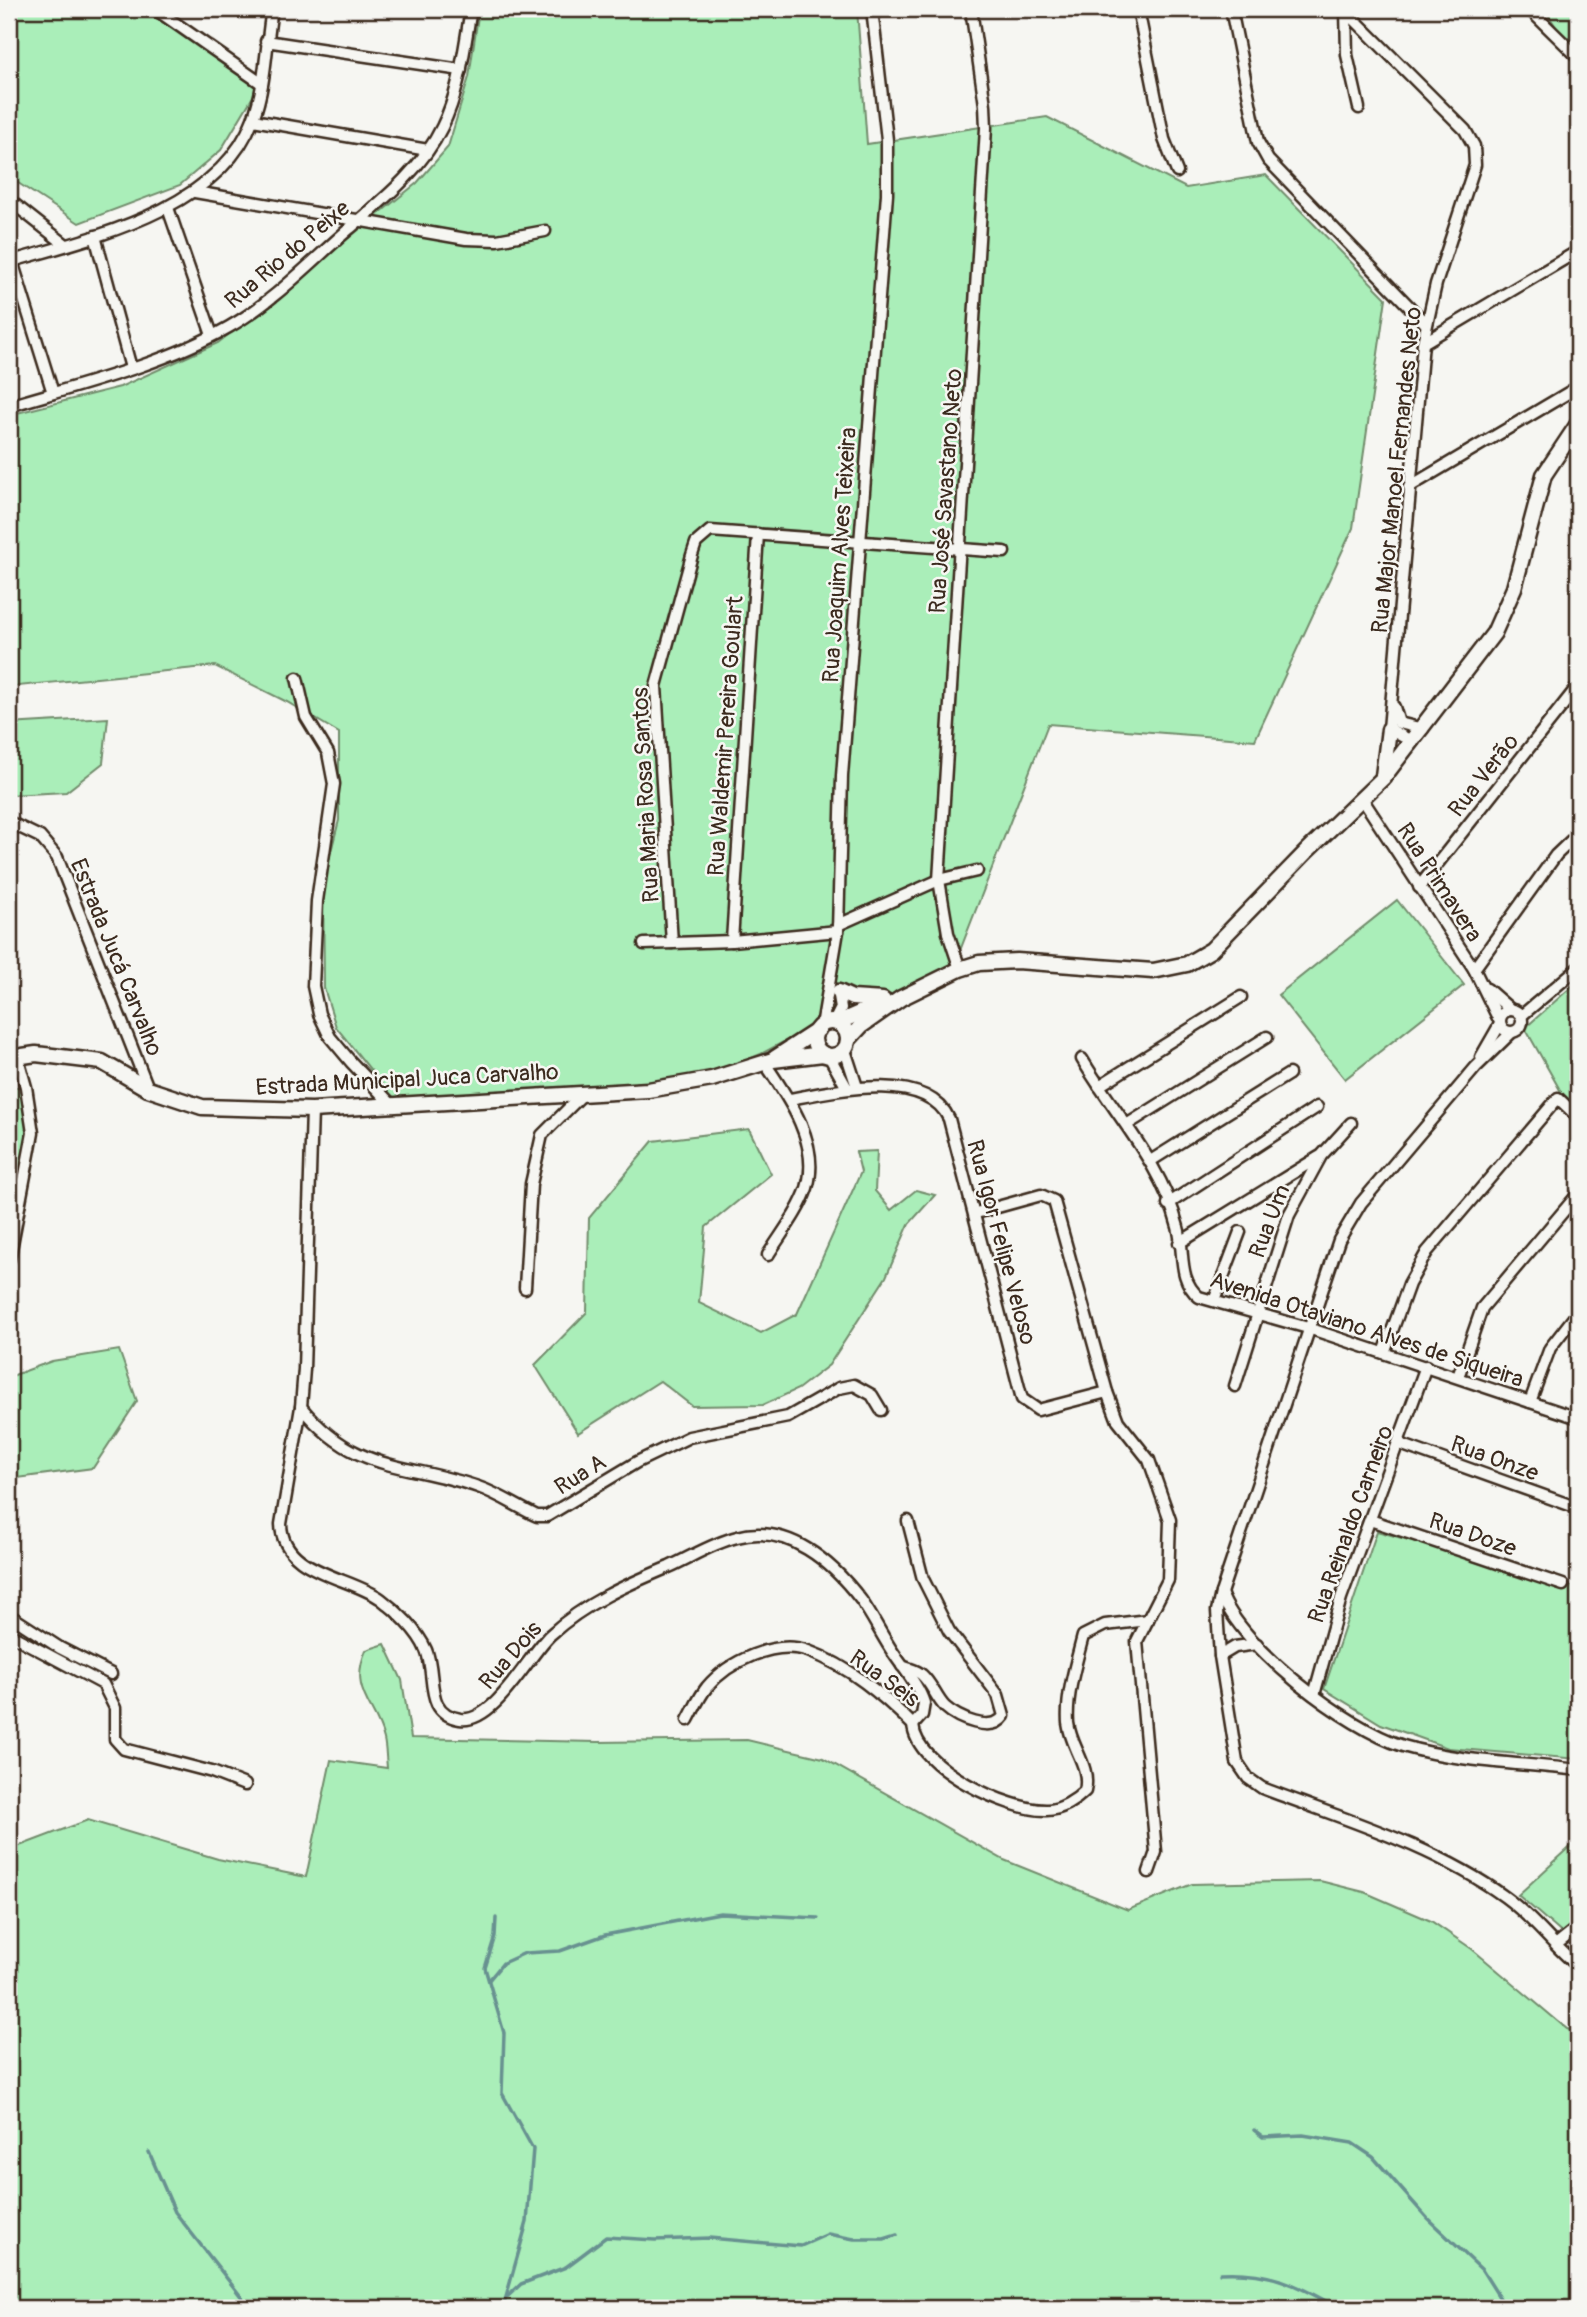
<svg xmlns="http://www.w3.org/2000/svg" width="1587" height="2317" viewBox="0 0 1587 2317" font-family="Pangolin,sans-serif">
	<style>
		.green { fill: #aaeeb9; stroke: #728c6c; stroke-width: 2 }
		.lines { fill: none; stroke-linecap: round; stroke-linejoin: round }
		.stream { stroke: #679190; stroke-width: 3.5 }
		.street-casing { stroke: #3b2a1e; stroke-width: 15 }
		.secondary-casing { stroke: #3b2a1e; stroke-width: 19 }
		.street { stroke: #f6f6f2; stroke-width: 10 }
		.secondary { stroke: #f6f6f2; stroke-width: 14 }
		.labels { text-anchor: middle; stroke-width: 5; stroke-linejoin: round; paint-order: stroke }
		.street-label { font-size: 23px; fill: #3b2a1e; stroke: #f6f6f2 }
	</style>
	<rect width="100%" height="100%" fill="#f6f6f2"/>
	<filter id="ink" filterUnits="userSpaceOnUse"><feTurbulence type="fractalNoise" baseFrequency=".0143" numOctaves="2"/><feDisplacementMap in="SourceGraphic" scale="14" xChannelSelector="R" yChannelSelector="G"/><feConvolveMatrix kernelMatrix="1 2 1 2 8 2 1 2 1" color-interpolation-filters="sRGB"/></filter>
	<g filter="url(#ink)">
		<g class="green">
			<path d="M9 9H155L261 83 221 150 180 185 79 223 9 177Z"/>
			<path d="M479 9H857L867 144 1047 117 1186 188 1266 175 1386 298 1353 528 1255 740 1048 724 954 966 883 1001 806 1030 761 1054 710 1075 648 1085 393 1098 336 1027 324 988 323 883 339 820V733L287 702 215 666 9 687V415L120 387 218 343 417 183 448 147 469 77Z"/>
			<path d="M1544 9H1578V48L1559 31Z"/>
			<path d="M108 718 103 763 66 792 9 795V724Z"/>
			<path d="M1397 900 1464 985 1345 1079 1278 995Z"/>
			<path d="M1578 981V1108L1564 1097 1525 1028Z"/>
			<path d="M9 1087H26L33 1133 9 1259Z"/>
			<path d="M749 1129 771 1174 706 1227 699 1303 761 1333 797 1314 861 1172 856 1152 877 1151 875 1191 891 1210 916 1190 935 1195 909 1224 886 1277 829 1365 798 1389 763 1405 692 1406 660 1381 578 1433 535 1365 587 1312 589 1218 653 1141Z"/>
			<path d="M119 1350 137 1401 93 1468 9 1479V1377L52 1361Z"/>
			<path d="M1377 1531 1578 1588V1759L1448 1748 1381 1724 1324 1689Z"/>
			<path d="M385 1644 402 1680 411 1738 598 1742 747 1740 823 1758 1004 1860 1128 1910 1192 1884 1320 1881 1364 1892 1431 1921 1472 1949 1567 2029 1578 2032V2308H9V1850L88 1820 218 1859 306 1877 331 1760 387 1768C386 1758 386 1748 384 1739 376 1705 348 1692 366 1650Z"/>
			<path d="M1578 1840V1925L1565 1936 1518 1895Z"/>
		</g>
		<g class="lines">
			<g class="stream">
				<path d="M496 1918 495 1936 485 1968 504 2033 502 2093 533 2149 527 2222 503 2308"/>
				<path d="M489 1980 503 1963 525 1953 560 1951 605 1935 720 1913 818 1918"/>
				<path d="M1254 2130 1263 2137 1303 2135 1352 2143 1373 2157 1428 2219 1482 2270 1506 2308"/>
				<path d="M149 2152 175 2212 250 2308"/>
				<path d="M1220 2273C1269 2270 1298 2285 1338 2308"/>
				<path d="M506 2298 521 2284 566 2267 606 2237 655 2240 709 2238 801 2246 828 2234 854 2239H884L897 2235"/>
			</g>
			<g class="street-casing">
				<g id="street">
					<path d="M155 9 261 83"/>
					<path d="M1138 9 1164 139 1177 172"/>
					<path d="M1231 9 1258 142 1268 160 1426 324"/>
					<path d="M1344 9 1465 130 1474 146 1475 165 1436 284 1423 343 1389 729 1413 742"/>
					<path d="M1346 9 1347 55 1359 108"/>
					<path d="M1529 9 1578 57"/>
					<path d="M266 41 461 70"/>
					<path d="M253 120 428 150"/>
					<path d="M195 192 466 239 497 240 545 231"/>
					<path d="M9 200 66 245"/>
					<path d="M168 208 212 335"/>
					<path d="M95 236 131 368"/>
					<path d="M12 261 53 393"/>
					<path d="M9 262C91 238 220 210 253 119 266 85 266 44 272 9"/>
					<path d="M1423 343 1578 251"/>
					<path d="M9 406C83 384 162 365 229 327 273 302 311 262 349 229 383 200 422 169 442 127 460 91 464 49 471 9"/>
					<path d="M1570 435 1578 447"/>
					<path d="M1409 487 1578 387"/>
					<path d="M297 678 306 717 328 753 334 784 317 901 313 986 319 1014 330 1037 351 1062 392 1105"/>
					<path d="M1394 707 1399 723 1423 729"/>
					<path d="M1363 800 1474 969 1499 1020"/>
					<path d="M9 822 40 837 57 857 148 1088"/>
					<path d="M1419 887 1578 686"/>
					<path d="M838 925 939 880 977 871"/>
					<path d="M732 941 758 534"/>
					<path d="M672 943 656 686 692 555 696 543 710 531 1004 552"/>
					<path d="M644 944 732 941 838 931"/>
					<path d="M960 969 948 933 939 880 986 128 985 105 971 9"/>
					<path d="M1474 969 1556 855 1578 834"/>
					<path d="M1487 989 1511 1010"/>
					<circle cx="1511" cy="1021" r="11"/>
					<path d="M1521 1016 1578 968"/>
					<path d="M834 1022 841 1008 838 990"/>
					<path d="M822 1026 838 931 842 776 887 194V140L872 9"/>
					<path d="M1511 1033 1476 1067 1361 1203 1339 1240 1221 1593 1217 1611 1220 1656 1237 1762 1248 1778 1262 1788C1343 1819 1433 1845 1505 1897 1533 1917 1552 1945 1578 1966"/>
					<path d="M845 1050 857 1087"/>
					<path d="M829 1056 847 1088"/>
					<path d="M1481 1057 1500 1024"/>
					<path d="M1082 1059C1115 1115 1161 1162 1178 1227 1185 1251 1177 1279 1199 1297L1308 1328 1578 1418"/>
					<path d="M764 1062C788 1097 821 1144 807 1188 799 1212 781 1234 768 1255"/>
					<path d="M1099 1086 1241 997"/>
					<path d="M790 1099C832 1091 926 1069 949 1119L1022 1399 1038 1410 1107 1392"/>
					<path d="M312 1110 304 1369 301 1407 281 1524C282 1573 349 1576 381 1599 397 1611 418 1631 426 1650 437 1675 423 1713 460 1719 494 1724 528 1656 550 1635 585 1603 626 1585 669 1567 691 1557 713 1543 737 1537 788 1523 832 1562 861 1600 873 1617 882 1636 894 1654 904 1669 919 1686 924 1703L922 1715 913 1725C883 1695 849 1666 808 1651 775 1639 728 1662 707 1687 699 1697 694 1709 688 1720"/>
					<path d="M1128 1124 1267 1037"/>
					<path d="M1152 1160 1289 1074"/>
					<path d="M1168 1204 1317 1107"/>
					<path d="M976 1213 1041 1195 1054 1201 1107 1392 1118 1421 1149 1460 1170 1520 1168 1580 1137 1641 1156 1852 1149 1872"/>
					<path d="M1179 1243 1319 1157"/>
					<path d="M9 1260 33 1133 26 1087 17 1055"/>
					<path d="M525 1288 531 1184 542 1135 583 1094"/>
					<path d="M1214 1301 1240 1232"/>
					<path d="M1384 1353 1409 1284 1427 1252 1558 1098 1578 1117"/>
					<path d="M1458 1377 1482 1308 1578 1194"/>
					<path d="M1235 1386 1289 1215 1321 1156 1351 1123"/>
					<path d="M1530 1402 1550 1348 1578 1312"/>
					<path d="M301 1407C356 1474 405 1462 478 1487 499 1494 517 1507 537 1516H547L637 1462 689 1437 788 1417 839 1388 854 1385 872 1395 881 1410"/>
					<path d="M1400 1444 1578 1508"/>
					<path d="M1370 1520 1563 1585"/>
					<path d="M1221 1593C1240 1647 1348 1729 1403 1746 1458 1762 1521 1763 1578 1770"/>
					<path d="M9 1615 60 1648 111 1674"/>
					<path d="M9 1634 103 1684 115 1708V1739L124 1749 212 1772 245 1785"/>
					<path d="M1220 1656 1235 1647 1257 1644"/>
					<path d="M902 1666C909 1669 917 1670 922 1675 932 1684 936 1698 945 1707 957 1718 992 1734 1004 1716L998 1695 949 1631 923 1579 908 1521"/>
					<path d="M1314 1695 1341 1598 1426 1366"/>
					<path d="M913 1725C916 1768 1009 1811 1047 1810 1061 1810 1076 1800 1085 1791 1091 1766 1071 1748 1068 1723 1066 1695 1076 1663 1083 1636L1105 1625 1148 1620"/>
					<path d="M1557 1944 1578 1927"/>
				</g>
			</g>
			<g class="secondary-casing">
				<g id="secondary">
					<path d="M1383 776 1389 729"/>
					<path d="M839 992 852 998 883 1000"/>
					<circle cx="831" cy="1039" r="17"/>
					<path d="M837 1023 880 1004"/>
					<path d="M848 1040 861 1026 901 998 960 969 979 963 1017 961 1153 971 1187 964 1211 950 1307 851 1383 778 1494 633 1514 588 1544 475 1578 424"/>
					<path d="M9 1058 36 1054 102 1062 148 1089 202 1107 312 1110 648 1090 712 1079 773 1060 823 1054"/>
					<path d="M775 1058 818 1030"/>
				</g>
			</g>
			<use href="#street" class="street"/>
			<use href="#secondary" class="secondary"/>
		</g>
	</g>
	<g class="labels">
		<g class="street-label">
			<text transform="translate(287 254) rotate(-40)" y="8">Rua Rio do Peixe</text>
			<text transform="translate(1396 470) rotate(-84)" y="8">Rua Major Manoel Fernandes Neto</text>
			<text transform="translate(945 491) rotate(-86)" y="8">Rua José Savastano Neto</text>
			<text transform="translate(839 555) rotate(-86)" y="8">Rua Joaquim Alves Teixeira</text>
			<text transform="translate(725 736) rotate(-86)" y="8">Rua Waldemir Pereira Goulart</text>
			<text transform="translate(1483 775) rotate(-52)" y="8">Rua Verão</text>
			<text transform="translate(645 795) rotate(-93)" y="8">Rua Maria Rosa Santos</text>
			<text transform="translate(1440 882) rotate(57)" y="8">Rua Primavera</text>
			<text transform="translate(117 957) rotate(68)" y="8">Estrada Jucá Carvalho</text>
			<text transform="translate(407 1079) rotate(-3)" y="8">Estrada Municipal Juca Carvalho</text>
			<text transform="translate(1269 1221) rotate(-69)" y="8">Rua Um</text>
			<text transform="translate(1002 1242) rotate(75)" y="8">Rua Igor Felipe Veloso</text>
			<text transform="translate(1367 1329) rotate(18)" y="8">Avenida Otaviano Alves de Siqueira</text>
			<text transform="translate(1495 1458) rotate(20)" y="8">Rua Onze</text>
			<text transform="translate(580 1474) rotate(-32)" y="8">Rua A</text>
			<text transform="translate(1350 1524) rotate(-70)" y="8">Rua Reinaldo Carneiro</text>
			<text transform="translate(1473 1534) rotate(19)" y="8">Rua Doze</text>
			<text transform="translate(510 1655) rotate(-49)" y="8">Rua Dois</text>
			<text transform="translate(885 1678) rotate(36)" y="8">Rua Seis</text>
		</g>
	</g>
	<rect width="1587" height="2317" fill="none" stroke="#f6f6f2" stroke-width="35"/>
	<rect x="18" y="18" width="1552" height="2282" fill="none" stroke="#3b2a1e" stroke-width="2.5" filter="url(#ink)"/>
</svg>
